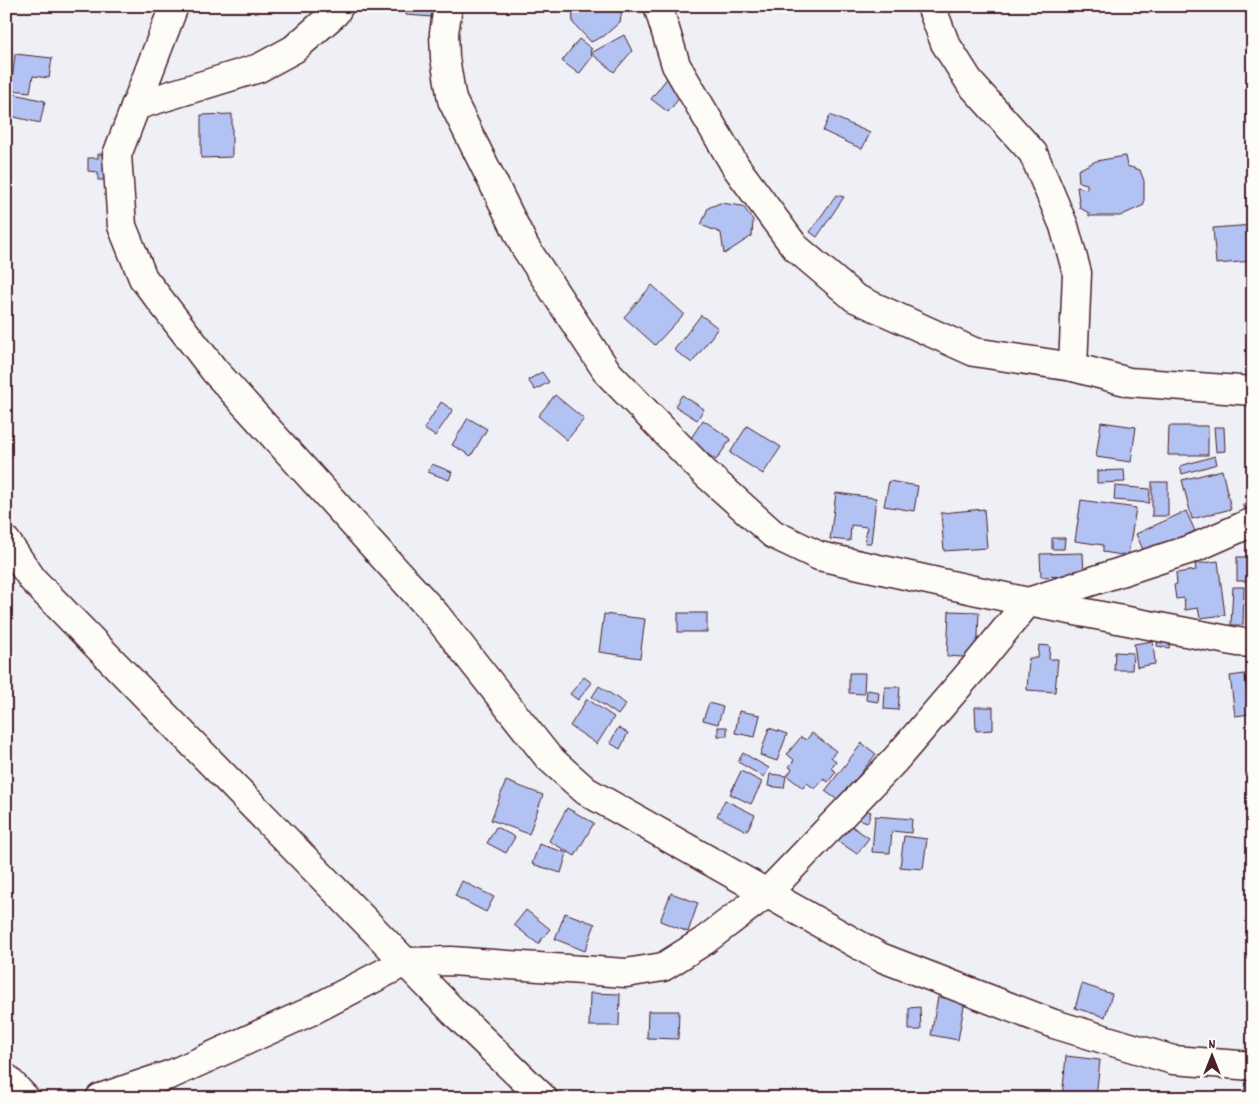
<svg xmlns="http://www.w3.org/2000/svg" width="1259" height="1104" viewBox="0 0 1259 1104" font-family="Dekko,sans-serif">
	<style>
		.building { fill: #b2c2f2; stroke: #4a1f2b }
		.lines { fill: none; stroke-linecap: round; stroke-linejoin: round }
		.minor-casing { stroke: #4a1f2b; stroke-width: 31 }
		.minor { stroke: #fdfcf7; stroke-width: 28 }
	</style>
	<rect width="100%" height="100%" fill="#eef0f6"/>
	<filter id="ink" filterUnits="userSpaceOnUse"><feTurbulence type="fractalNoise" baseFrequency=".02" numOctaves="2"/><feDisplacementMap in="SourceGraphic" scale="10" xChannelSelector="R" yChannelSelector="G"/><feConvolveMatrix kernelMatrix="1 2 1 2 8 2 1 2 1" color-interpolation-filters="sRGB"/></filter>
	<g filter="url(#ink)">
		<g class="building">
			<path d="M407 6H442V9L432 17 406 15Z"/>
			<path d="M572 6H619L622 11 620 22 604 36 591 42 573 23Z"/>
			<path d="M624 35 632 51 614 72 591 53Z"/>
			<path d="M579 39 592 49 590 50 592 57 579 74 562 61Z"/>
			<path d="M15 54 52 58 49 78 33 76 30 92 11 90Z"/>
			<path d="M668 77 686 90 668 112 651 99Z"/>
			<path d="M6 92 45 101 40 123 6 115Z"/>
			<path d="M232 114V157L201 158V115Z"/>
			<path d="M830 115 870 133 862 149 823 131Z"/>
			<path d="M98 154H111V180H98V172L88 171V158H98Z"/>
			<path d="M1125 156 1127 166 1140 170 1144 181V205L1120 216H1089V213L1080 208 1077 187 1087 189V184L1079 182 1078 170 1096 161Z"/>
			<path d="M836 195 844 197 817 237 810 232Z"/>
			<path d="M720 203 743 206 753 220 752 236 724 254 721 233 701 225 708 208Z"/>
			<path d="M1253 225V261L1216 264 1213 228Z"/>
			<path d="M652 285 684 314 655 345 624 317Z"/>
			<path d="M701 315 718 328 692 363 674 350Z"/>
			<path d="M1253 340V370H1252L1247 341Z"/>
			<path d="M542 372 549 382 535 390 528 380Z"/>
			<path d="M555 395 584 419 567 440 538 416Z"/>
			<path d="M682 395 704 409 697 420 675 406Z"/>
			<path d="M441 402 453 410 435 436 424 429Z"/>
			<path d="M468 418 487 429 471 456 452 445Z"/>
			<path d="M703 420 731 439 716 460 689 441Z"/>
			<path d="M1101 422 1136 427 1131 462 1096 457Z"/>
			<path d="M747 426 781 447 763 474 730 453Z"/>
			<path d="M1169 426H1208V455H1168Z"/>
			<path d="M1214 427H1224L1225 451 1216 452Z"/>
			<path d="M1215 456 1217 464 1182 474 1180 466Z"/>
			<path d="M432 464 452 472 449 480 428 472Z"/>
			<path d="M1124 470 1125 482 1097 483V471Z"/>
			<path d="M1222 470 1231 509 1192 519 1182 480Z"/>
			<path d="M889 481 918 486 914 511 884 506Z"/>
			<rect x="1152" y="482" width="16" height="34"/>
			<path d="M1115 486 1150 489 1149 503 1114 500Z"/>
			<path d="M836 493 876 498 871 543H865L867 527 851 525 850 541 830 539Z"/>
			<path d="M1081 500 1136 508 1128 556 1103 552V545L1075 541Z"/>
			<path d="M1253 504V515L1244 516 1243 505Z"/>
			<path d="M984 509 987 548 944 551 941 513Z"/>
			<path d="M1186 511 1195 531 1145 554 1136 534Z"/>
			<path d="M1052 538H1065L1064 549H1052Z"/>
			<path d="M1083 553 1084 575 1041 577 1040 554Z"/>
			<rect x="1237" y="557" width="16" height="24"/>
			<path d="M1218 561 1225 615 1200 618 1198 608 1185 610 1184 598 1176 599 1174 585 1177 584 1176 573 1196 570 1195 564Z"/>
			<path d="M1233 587H1244L1243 625H1231Z"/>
			<path d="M949 611 979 612 977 658 947 656Z"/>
			<rect x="678" y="613" width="29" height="19"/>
			<path d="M604 614 645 619 640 658 599 652Z"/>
			<path d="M1158 638 1171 640 1169 648 1157 646Z"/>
			<path d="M1153 641 1155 664 1137 667 1134 644Z"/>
			<path d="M1039 645 1050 646 1049 659H1058L1055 692 1027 690 1029 658H1038Z"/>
			<path d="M1115 652 1133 653 1132 670H1114Z"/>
			<path d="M849 673H865L864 694 849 693Z"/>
			<path d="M1245 674 1250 714 1235 716 1230 676Z"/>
			<path d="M584 677 592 683 578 700 570 694Z"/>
			<path d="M1253 679V699L1252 700 1250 680Z"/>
			<path d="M599 686 626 704 618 715 592 697Z"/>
			<path d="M885 687H900L898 710 884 709Z"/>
			<path d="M867 690 879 692 878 702 866 700Z"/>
			<path d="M587 699 614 717 597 744 570 726Z"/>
			<path d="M709 703 723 707 718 724 703 720Z"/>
			<path d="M975 707H993V730L976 731Z"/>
			<path d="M739 711 760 715 755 737 735 733Z"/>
			<rect x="718" y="727" width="9" height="9"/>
			<path d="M618 728 628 733 620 749 610 743Z"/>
			<path d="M769 728 787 734 777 761 760 755Z"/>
			<path d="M812 733 836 751 831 757 836 761 831 768 836 772 828 782 824 779 815 789 807 783 803 788 787 776 792 769 789 767 794 760 787 754 801 737 806 740Z"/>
			<path d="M862 743 876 754 839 801 825 791Z"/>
			<path d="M743 753 769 768 764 777 738 762Z"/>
			<path d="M741 771 762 782 751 804 730 794Z"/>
			<path d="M770 774 786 776 784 788 768 786Z"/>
			<path d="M506 781 543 795 529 834 491 820Z"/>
			<path d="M725 800 755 815 747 831 717 816Z"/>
			<path d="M567 808 594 823 575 856 549 841Z"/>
			<path d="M859 809 871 812 868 822 857 819Z"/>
			<path d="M875 816 912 819 911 833 892 831 890 853 872 852Z"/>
			<path d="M850 825 869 838 857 854 838 841Z"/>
			<path d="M496 827 515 837 506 853 487 843Z"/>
			<path d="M904 836 927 839 923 869 900 867Z"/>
			<path d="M539 844 567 853 561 873 532 864Z"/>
			<path d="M462 881 494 897 486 912 455 896Z"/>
			<path d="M671 893 698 903 688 932 660 921Z"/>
			<path d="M526 910 550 929 538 944 514 925Z"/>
			<path d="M565 913 595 924 585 951 555 939Z"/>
			<path d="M1082 984 1112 994 1105 1017 1075 1008Z"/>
			<path d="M590 993 620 994 619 1026H589Z"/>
			<path d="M938 997 965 1001 958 1040 931 1035Z"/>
			<path d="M920 1007 921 1030H909V1008Z"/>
			<path d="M648 1011H679L678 1039 647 1038Z"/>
			<path d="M1066 1056 1100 1060 1096 1098H1062Z"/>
			<rect x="351" y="1091" width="20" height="7"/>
		</g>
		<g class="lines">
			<g class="minor-casing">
				<g id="minor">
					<path d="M174 6 117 155 122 226 143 278 214 370 436 615 548 757 586 791 880 957 1054 1024 1173 1060 1253 1066"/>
					<path d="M448 6 444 33 445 58 452 100 525 247 608 373 704 472 773 534 819 556 1028 602 1238 642 1253 643"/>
					<path d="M658 6 676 65 736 167 795 247 855 298 974 352 1073 367 1129 382 1253 391"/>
					<path d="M931 6 945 43 971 84 1033 153 1064 226 1077 273 1073 367"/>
					<path d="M135 106 259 68 294 49 335 13 339 6"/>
					<path d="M6 541 33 580 454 1012 543 1098"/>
					<path d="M6 1078 25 1098"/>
					<path d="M100 1098 172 1074 309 1012 405 962 451 961 626 973 663 967 704 941 767 893 895 760 974 668 1028 602 1194 548 1253 522"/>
				</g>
			</g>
			<use href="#minor" class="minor"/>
		</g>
	</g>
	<rect width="1259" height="1104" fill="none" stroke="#fdfcf7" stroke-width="25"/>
	<rect x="12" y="12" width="1234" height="1079" fill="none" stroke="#4a1f2b" stroke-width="2" filter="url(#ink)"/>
	<g transform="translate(1212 1056)" stroke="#fdfcf7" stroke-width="4" paint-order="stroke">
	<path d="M0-4L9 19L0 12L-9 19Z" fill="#4a1f2b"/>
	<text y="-8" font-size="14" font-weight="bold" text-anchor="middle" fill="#4a1f2b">N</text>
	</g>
</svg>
